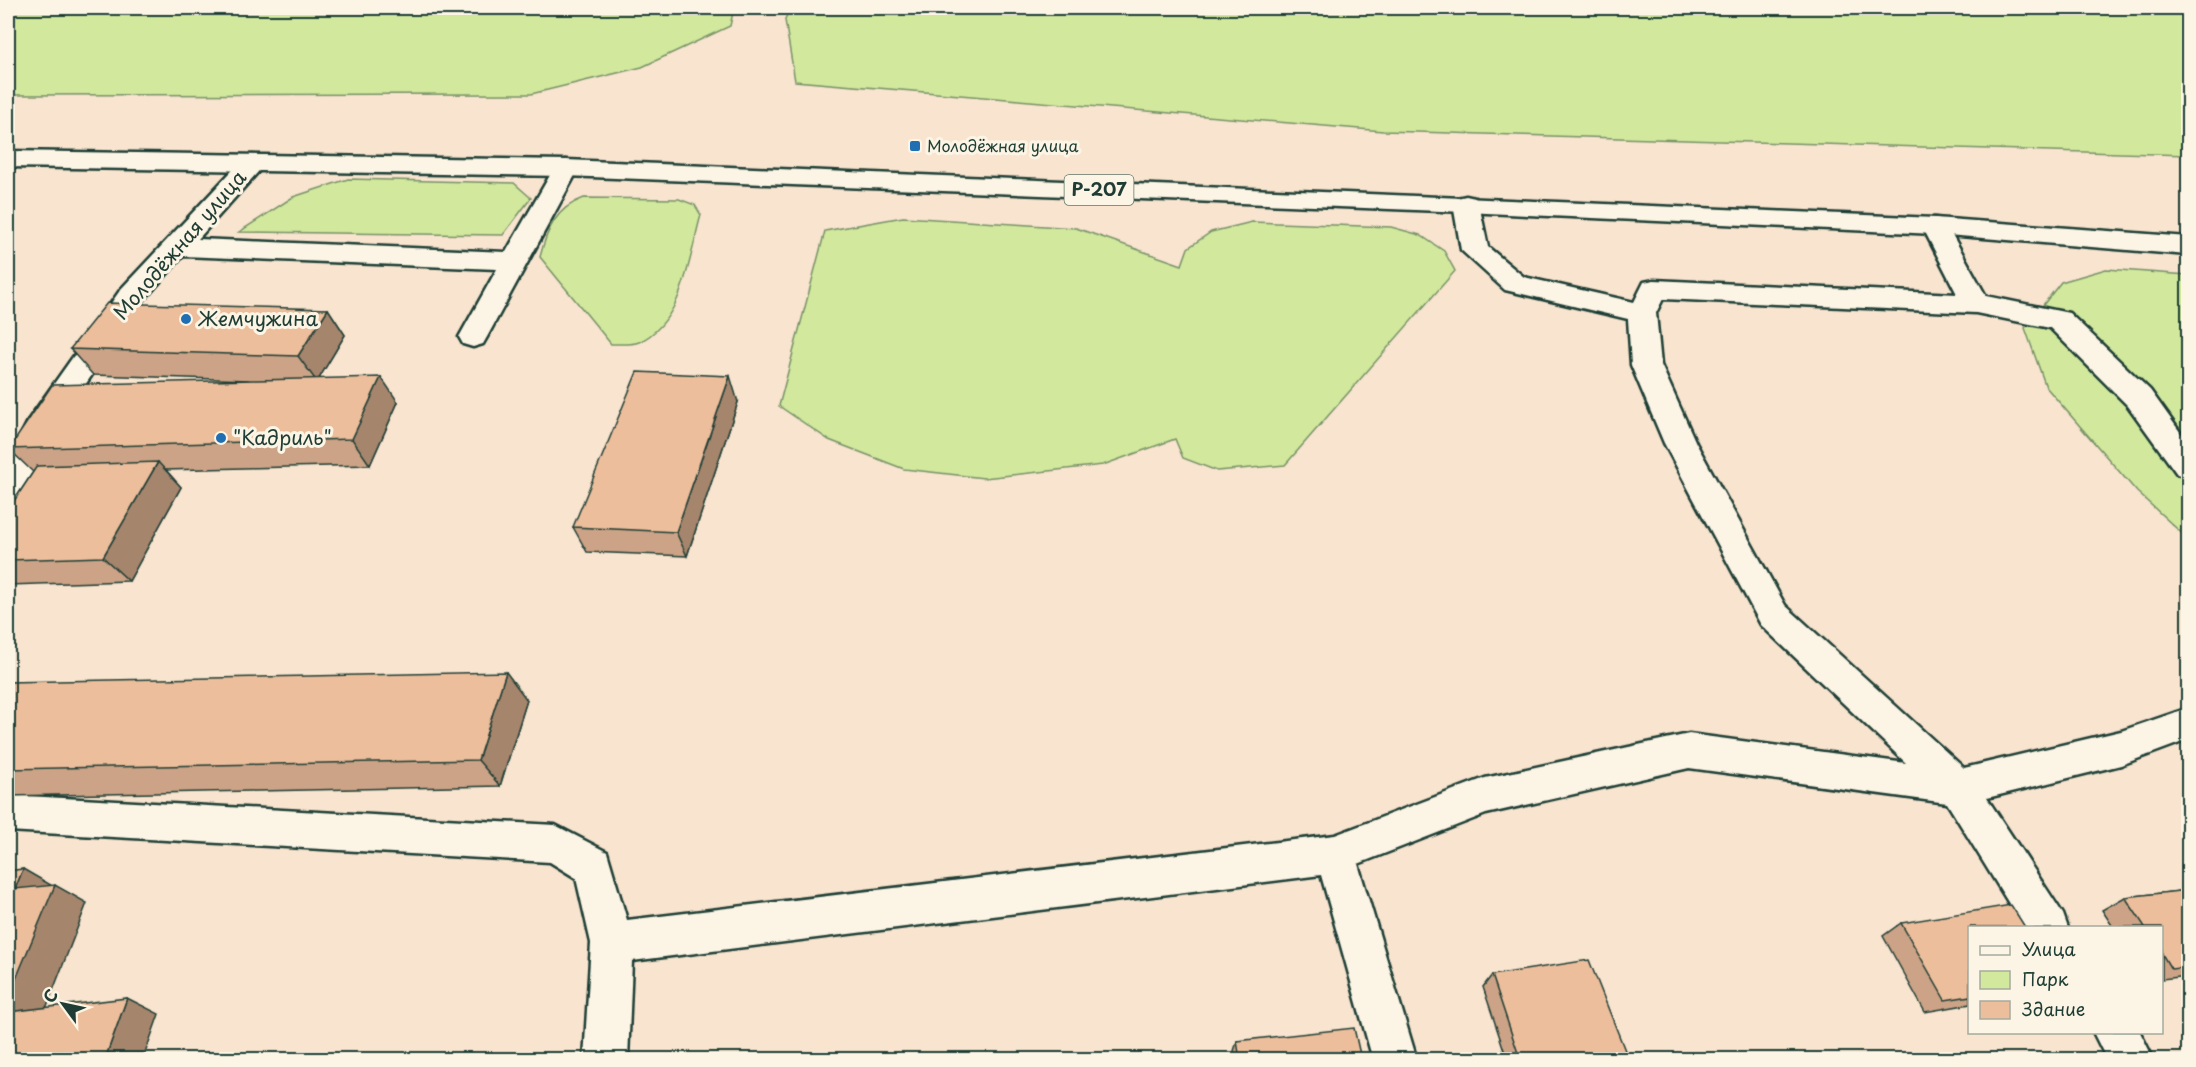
<svg xmlns="http://www.w3.org/2000/svg" width="2196" height="1067" viewBox="0 0 2196 1067" font-family="'Playpen Sans',sans-serif">
	<style>
		.green { fill: #d1e89d; stroke: #789268; stroke-width: 1.5 }
		.lines { fill: none; stroke-linecap: round; stroke-linejoin: round }
		.minor-casing { stroke: #1f3d34; stroke-width: 5 }
		.major-casing { stroke: #1f3d34; stroke-width: 5 }
		.minor { fill: #fcf5e5; fill-rule: evenodd }
		.major { fill: #fcf5e5; fill-rule: evenodd }
		.wall { fill: #cca386; stroke: #1f3d34; stroke-width: 1.5 }
		.shaded-wall { fill: #a6856d; stroke: #1f3d34; stroke-width: 1.5 }
		.building { fill: #edbe9c; stroke: #1f3d34; stroke-width: 1.5 }
		.poi-dot { fill: #1f6fb2; stroke: #fcf5e5; stroke-width: 2 }
		.labels { text-anchor: middle; stroke-width: 6; stroke-linejoin: round; paint-order: stroke }
		.far-poi-label { font-size: 16px; fill: #1f3d34; stroke: #fcf5e5; text-anchor: start }
		.shield { fill: #fcf5e5; stroke: #617469; stroke-width: 1.5 }
		.shield-label { font-size: 18px; font-weight: bold; fill: #1f3d34 }
		.street-label { font-size: 20px; fill: #1f3d34; stroke: #fcf5e5 }
		.poi-label { font-size: 20px; fill: #1f3d34; stroke: #fcf5e5; text-anchor: start }
	</style>
	<rect width="100%" height="100%" fill="#f8e4cf"/>
	<filter id="ink" filterUnits="userSpaceOnUse"><feTurbulence type="fractalNoise" baseFrequency=".0167" numOctaves="2"/><feDisplacementMap in="SourceGraphic" scale="12" xChannelSelector="R" yChannelSelector="G"/><feConvolveMatrix kernelMatrix="1 2 1 2 8 2 1 2 1" color-interpolation-filters="sRGB"/></filter>
	<g filter="url(#ink)">
		<g class="green">
			<path d="M8 8H734L730 26 642 67 531 94 8 95Z"/>
			<path d="M789 8H2188V155L1383 131 795 81 785 20Z"/>
			<path d="M348 179 514 183 531 198 503 235 239 232 293 197Z"/>
			<path d="M584 198 679 199 695 205 701 215C689 257 684 321 639 342 632 345 620 344 611 344L540 257C547 229 556 208 584 198Z"/>
			<path d="M903 217 1076 228 1182 265 1188 248 1211 232 1252 222 1391 227 1420 235 1444 251 1455 271 1285 465 1217 471 1183 458 1175 439 1103 465 984 478 904 469 829 440 779 406 825 231Z"/>
			<path d="M2106 269 2188 275V539L2137 492 2046 387 2025 328 2061 282Z"/>
		</g>
		<g class="lines">
			<g class="minor-casing">
				<g id="minor">
					<path d="M253 155 262 158 266 163 198 239 506 252 557 163 566 160 575 163 579 168 487 337 483 344 473 347 463 344 459 337 497 269 183 256 141 303 53 432 35 470 24 516 20 525 8 529V461L29 419 121 289 244 158Z"/>
					<path d="M1466 196 1475 198 1479 204 1488 247 1524 277 1634 302 1644 282 1654 280 1957 294 1922 226 1926 220 1935 218 1944 220 1986 296 2069 313 2150 390 2188 443V478L2177 474 2128 406 2050 328 1976 313 1663 299 1656 313 1661 365 1696 443 1785 605 1964 768 2121 731 2188 708V740L2121 765 1987 798 2063 914 2068 928H2024L1947 803 1689 768 1486 814 1358 864 1417 1060H1373L1321 875 632 961 628 1060H584L591 943 576 878 550 862 8 831V795L555 825 607 852 627 920 1335 835 1485 778 1689 734 1906 763 1761 625 1664 443 1631 365 1628 319 1505 290 1461 250 1453 204 1457 198Z"/>
					<path d="M2093 1032H2140L2154 1060H2107Z"/>
				</g>
			</g>
			<g class="major-casing">
				<path id="major" d="M8 151 566 160 1935 218 2188 237V255L1935 234 1466 212 566 176 8 167Z"/>
			</g>
			<use href="#minor" class="minor"/>
			<use href="#major" class="major"/>
		</g>
		<g class="wall">
			<path d="M328 309 345 335 319 378 398 402 370 465 166 470 181 487 129 581 8 585V510L33 472 9 449 249 380 93 375 70 349Z"/>
			<path d="M738 402 687 556 587 552 573 527Z"/>
			<path d="M8 682 527 700 500 786 8 796Z"/>
			<path d="M2188 890V976L2162 979V927H2113L2102 910 2125 897Z"/>
			<path d="M1901 923 1970 927V1004L1925 1012 1883 936Z"/>
			<path d="M1492 975 1628 1058 1625 1059H1507L1483 987Z"/>
			<path d="M1237 1041 1361 1059H1235L1234 1051Z"/>
		</g>
		<g class="shaded-wall">
			<path d="M328 309 345 335 317 382 298 356Z"/>
			<path d="M730 376 738 402 687 556 676 532Z"/>
			<path d="M381 377 398 402 370 465 352 439Z"/>
			<path d="M158 462 181 487 129 581 103 557Z"/>
			<path d="M506 672 527 700 500 786 478 760Z"/>
			<path d="M23 869 54 887 55 885 87 903 38 1029 8 1016V998L15 889Z"/>
			<path d="M127 998 159 1014 143 1059H105Z"/>
		</g>
		<g class="building">
			<path d="M107 303 328 309 298 356 70 349Z"/>
			<path d="M637 372 730 376 676 532 573 527Z"/>
			<path d="M381 377 352 439 9 449 52 385Z"/>
			<path d="M158 462 103 557 8 560V510L37 466Z"/>
			<path d="M506 672 478 760 8 769V682Z"/>
			<path d="M23 869 15 889 55 885 8 998V871Z"/>
			<path d="M2188 890V967L2171 969 2162 954V927H2145L2125 897Z"/>
			<path d="M2011 905 2025 927H1970V996L1945 1000 1901 923Z"/>
			<path d="M1589 960 1628 1058 1616 1059H1520L1492 975Z"/>
			<path d="M127 998 105 1059H8V1012Z"/>
			<path d="M1354 1028 1361 1059H1240L1237 1041Z"/>
		</g>
	</g>
	<g class="poi-dot">
		<rect x="909" y="140" width="12" height="12" rx="3"/>
		<circle cx="186" cy="319" r="6"/>
		<circle cx="221" cy="438" r="6"/>
	</g>
	<g class="labels">
		<g class="far-poi-label">
			<text x="927" y="152">Молодёжная улица</text>
		</g>
		<rect class="shield" x="1064.5" y="175" width="69" height="30" rx="4.5"/>
		<g class="shield-label">
			<text x="1099" y="196">Р-207</text>
		</g>
		<g class="street-label">
			<text transform="translate(180 245) rotate(-49)" y="7">Молодёжная улица</text>
		</g>
		<g class="poi-label">
			<text x="198" y="326">Жемчужина</text>
			<text x="233" y="445">"Кадриль"</text>
		</g>
	</g>
	<rect width="2196" height="1067" fill="none" stroke="#fcf5e5" stroke-width="30"/>
	<rect x="15" y="15" width="2166" height="1037" fill="none" stroke="#1f3d34" stroke-width="2" filter="url(#ink)"/>
	<rect x="1968" y="926" width="195" height="108" fill="#fcf5e5" stroke="#a4ab9e" stroke-width="1.5"/>
	<rect x="1980" y="946" width="30" height="9" fill="#fcf5e5" stroke="#a4ab9e" stroke-width="1.5"/>
	<text x="2022" y="956" font-size="18" fill="#1f3d34">Улица</text>
	<rect x="1980" y="971" width="30" height="18" fill="#d1e89d" stroke="#a4ab9e" stroke-width="1.5"/>
	<text x="2022" y="986" font-size="18" fill="#1f3d34">Парк</text>
	<rect x="1980" y="1001" width="30" height="18" fill="#edbe9c" stroke="#a4ab9e" stroke-width="1.5"/>
	<text x="2022" y="1016" font-size="18" fill="#1f3d34">Здание</text>
	<g transform="translate(63 1004) rotate(303)" stroke="#fcf5e5" stroke-width="4.5" paint-order="stroke">
	<path d="M0-4.5L10 22L0 15L-10 22Z" fill="#1f3d34"/>
	<text y="-9" font-size="16" font-weight="bold" text-anchor="middle" fill="#1f3d34">С</text>
	</g>
</svg>
